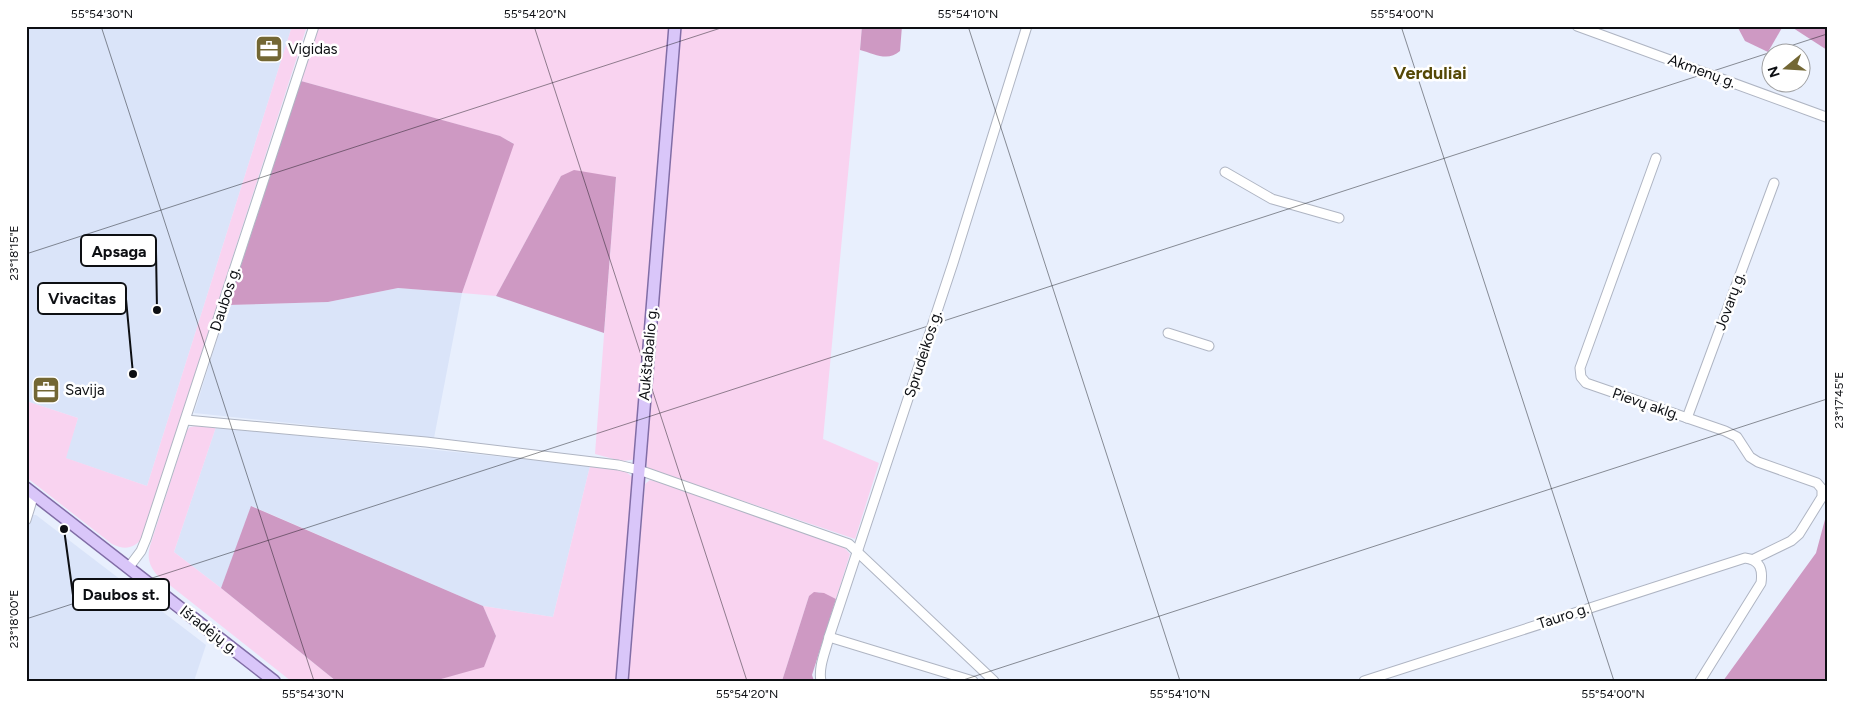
<svg xmlns="http://www.w3.org/2000/svg" width="1853" height="707" viewBox="0 0 1853 707" font-family="Figtree,sans-serif">
	<style>
		.built { fill: #dae4f9 }
		.green { fill: #f9d3f0 }
		.forest { fill: #ce99c3 }
		.lines { fill: none; stroke-linecap: round; stroke-linejoin: round }
		.minor-casing { stroke: #afb5c3; stroke-width: 11 }
		.major-casing { stroke: #816da6; stroke-width: 14 }
		.minor { stroke: #fff; stroke-width: 9 }
		.major { stroke: #d9c6f9; stroke-width: 11 }
		.ticks { fill: none; stroke: #0d0f13; stroke-width: 1; stroke-opacity: 0.45 }
		.labels { text-anchor: middle; stroke-width: 5; stroke-linejoin: round; paint-order: stroke }
		.poi-label { font-size: 15px; fill: #0d0f13; stroke: #fff; text-anchor: start }
		.street-label { font-size: 15px; fill: #0d0f13; stroke: #fff }
		.quarter-label { font-size: 18px; font-weight: bold; fill: #554806; stroke: #fff }
		.leader { fill: none; stroke: #0d0f13; stroke-width: 2 }
		.callout-dot { fill: #0d0f13; stroke: #fff; stroke-width: 2 }
		.callout { fill: #fff; stroke: #0d0f13; stroke-width: 2 }
		.callout-label { font-size: 16px; text-anchor: middle; font-weight: bold; fill: #0d0f13 }
		.neatline { fill: none; stroke: #0d0f13; stroke-width: 2 }
		.ticks-label { font-size: 12px; text-anchor: middle; fill: #0d0f13 }
	</style>
	<rect width="100%" height="100%" fill="#e8effd"/>
	<g class="built">
		<path d="M26 26H292L147 486 65 458 78 418 26 401Z"/>
		<path d="M398 288 462 293 434 438 194 413 228 305 328 302Z"/>
		<path d="M216 427 590 466 553 617 483 606 252 506 221 588 174 552Z"/>
		<path d="M32 515H36L206 645 194 681H26V526L29 517Z"/>
	</g>
	<g class="green">
		<path d="M292 26H307L142 538C134 549 124 550 112 544L26 477V401L78 418 66 458 147 486Z"/>
		<path d="M318 26H670L635 457 632 460 621 461 595 454 616 177 561 176 496 296 462 293 513 143 499 136 301 81Z"/>
		<path d="M681 26H862L823 439 879 463 855 539 649 469 647 467 646 460Z"/>
		<path d="M196 426 216 427 174 552 221 588 336 681H291L157 575C149 565 147 558 150 546L187 430 190 427Z"/>
		<path d="M590 466C605 467 623 466 633 478L616 681H434L484 666 496 636 483 606 553 617Z"/>
		<path d="M650 480 659 482 843 546 850 554 836 599 819 592 809 596 782 681H628L645 484Z"/>
	</g>
	<g class="forest">
		<path d="M862 26H902L900 51C888 62 875 54 860 50Z"/>
		<path d="M1737 26H1783L1768 52 1745 41Z"/>
		<path d="M1790 26H1827V50Z"/>
		<path d="M301 81 500 136 514 144 462 293 398 288 328 302 228 305Z"/>
		<path d="M574 170 616 177 604 333 496 296 561 176Z"/>
		<path d="M251 506 483 606 496 636 484 667 434 681H336L221 588Z"/>
		<path d="M1827 512V681H1723L1816 553Z"/>
		<path d="M814 592 824 593 836 599 812 675 814 681H782L809 596Z"/>
	</g>
	<g class="lines">
		<g class="minor-casing">
			<g id="minor">
				<path d="M1577 26 1826 117"/>
				<path d="M1656 158 1580 368 1581 377 1586 383 1725 431 1737 437 1750 457 1758 462 1817 483 1822 489V497L1799 534 1791 541 1754 559"/>
				<path d="M1225 172 1272 199 1339 218"/>
				<path d="M1168 333 1209 346"/>
				<path d="M1687 418 1774 183"/>
				<path d="M186 420 426 442 618 465 639 470 849 544 994 681"/>
				<path d="M26 520 34 494"/>
				<path d="M129 567 141 551 146 539 314 26"/>
				<path d="M829 637 973 681"/>
				<path d="M821 681C818 667 826 650 829 637L953 263 1027 26"/>
				<path d="M1364 681 1745 558C1760 560 1763 569 1761 583L1700 681"/>
			</g>
		</g>
		<g class="major-casing">
			<g id="major">
				<path d="M26 488 274 681"/>
				<path d="M622 681 675 26"/>
			</g>
		</g>
		<use href="#minor" class="minor"/>
		<use href="#major" class="major"/>
	</g>
	<path class="ticks" d="M101 26 314 681M534 26 747 681M968 26 1180 681M1401 26 1614 681M26 254 727 26M26 619 1827 34M960 681 1827 399"/>
	<defs>
		<g id="office-square" transform="scale(1.4375)"><rect x="-9" y="-9" width="18" height="18" rx="4" fill="#736734" stroke="#fff"/><path d="M-6-3h4V-5.5h4V-3h4V5H-6ZM-1-4.5V-3h2v-1.5ZM-6 0V1H6V0Z" fill="#fff"/></g>
	</defs>
	<g fill-rule="evenodd">
		<use href="#office-square" x="269" y="49"/>
		<use href="#office-square" x="46" y="390"/>
	</g>
	<g class="labels">
		<g class="poi-label">
			<text x="288" y="54">Vigidas</text>
			<text x="65" y="395">Savija</text>
		</g>
		<g class="street-label">
			<text transform="translate(1702 71) rotate(20)" y="5">Akmenų g.</text>
			<text transform="translate(225 299) rotate(-72)" y="5">Daubos g.</text>
			<text transform="translate(1730 301) rotate(-70)" y="5">Jovarų g.</text>
			<text transform="translate(648 354) rotate(-85)" y="5">Aukštabalio g.</text>
			<text transform="translate(923 354) rotate(-72)" y="5">Sprudeikos g.</text>
			<text transform="translate(1646 404) rotate(19)" y="5">Pievų aklg.</text>
			<text transform="translate(1563 616) rotate(-18)" y="5">Tauro g.</text>
			<text transform="translate(209 630) rotate(38)" y="5">Išradėjų g.</text>
		</g>
		<g class="quarter-label">
			<text x="1430" y="79">Verduliai</text>
		</g>
	</g>
	<path class="leader" d="M157 310L156 251M133 374L126 299M64 529L73 595"/>
	<g class="callout-dot">
		<circle cx="157" cy="310" r="5"/>
		<circle cx="133" cy="374" r="5"/>
		<circle cx="64" cy="529" r="5"/>
	</g>
	<g class="callout">
		<rect x="81" y="235" width="75" height="31" rx="5"/>
		<rect x="38" y="283" width="88" height="31" rx="5"/>
		<rect x="73" y="579" width="96" height="31" rx="5"/>
	</g>
	<g class="callout-label">
		<text x="119" y="257">Apsaga</text>
		<text x="82" y="304">Vivacitas</text>
		<text x="121" y="600">Daubos st.</text>
	</g>
	<rect width="1853" height="707" fill="none" stroke="#ffffff" stroke-width="55"/>
	<g transform="translate(1786 68) rotate(252)"><circle r="24" fill="#ffffff" stroke="#9e9fa1"/>
	<path d="M0-4L9 19L0 12L-9 19Z" fill="#736734"/>
	<text y="-8" font-size="14" font-weight="bold" text-anchor="middle" fill="#0d0f13">N</text>
	</g>
	<rect x="28" y="28" width="1798" height="652" class="neatline"/>
	<g class="ticks-label">
		<text x="102" y="18">55°54'30"N</text>
		<text x="535" y="18">55°54'20"N</text>
		<text x="968" y="18">55°54'10"N</text>
		<text x="1402" y="18">55°54'00"N</text>
		<text transform="translate(14 253) rotate(-90)" y="4">23°18'15"E</text>
		<text transform="translate(1839 400) rotate(-90)" y="4">23°17'45"E</text>
		<text transform="translate(14 619) rotate(-90)" y="4">23°18'00"E</text>
		<text x="313" y="698">55°54'30"N</text>
		<text x="747" y="698">55°54'20"N</text>
		<text x="1180" y="698">55°54'10"N</text>
		<text x="1613" y="698">55°54'00"N</text>
	</g>
</svg>
